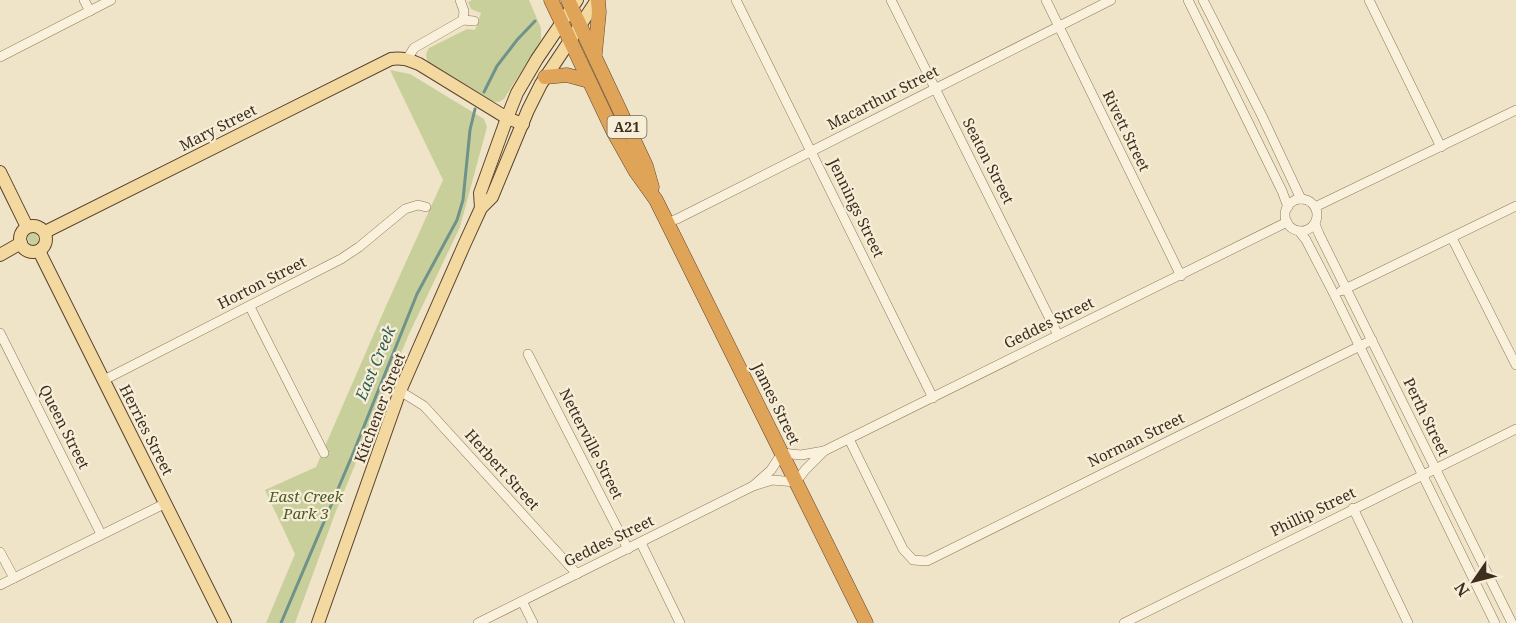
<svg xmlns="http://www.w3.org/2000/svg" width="1516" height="623" viewBox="0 0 1516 623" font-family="'Noto Serif',serif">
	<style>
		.green { fill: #c9cf9b }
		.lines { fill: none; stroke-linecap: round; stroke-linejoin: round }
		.stream { stroke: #6f938a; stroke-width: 3 }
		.minor-casing { stroke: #8d765c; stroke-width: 10 }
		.major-casing { stroke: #5b4430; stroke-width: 14 }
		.highway-casing { stroke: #5b4430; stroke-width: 15 }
		.minor { stroke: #faf1dc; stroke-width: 9 }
		.major { stroke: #f3d9a0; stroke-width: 12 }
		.highway { stroke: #e0a458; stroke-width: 14 }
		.labels { text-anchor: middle; stroke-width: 4.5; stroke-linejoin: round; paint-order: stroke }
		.shield { fill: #f7eed8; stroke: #756857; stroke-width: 1.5 }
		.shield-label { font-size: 14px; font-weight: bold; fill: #3d2e20 }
		.street-label { font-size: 15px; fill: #3d2e20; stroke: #f7eed8 }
		.park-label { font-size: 15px; font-style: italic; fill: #4d5a26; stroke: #f7eed8 }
		.water-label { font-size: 16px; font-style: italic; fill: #2f5d5a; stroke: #f7eed8 }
	</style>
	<rect width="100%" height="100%" fill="#f0e4c8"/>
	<g class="green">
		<path d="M472 0H529L541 28V40L504 99 499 102 490 101 430 65C425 57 425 55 429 48L467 29 475 30 481 13 471 9 468 2Z"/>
		<path d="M390 70 410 74 484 119 487 127 460 227 409 334 336 511 295 623H266L295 554 265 490 316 467 386 306 443 180Z"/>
		<path d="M31 230C36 232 38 237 39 242L37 247 31 246 26 235 27 233Z"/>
	</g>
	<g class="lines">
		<g class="stream">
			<path d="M484 92 497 66 517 40 535 21"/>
			<path d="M281 623 352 456 417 294 457 220 463 200 470 130 475 109"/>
		</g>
		<g class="minor-casing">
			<g id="minor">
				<path d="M84 0 90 11"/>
				<path d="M460 0 464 11 463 20"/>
				<path d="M736 0 933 398"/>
				<path d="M891 0 1058 335"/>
				<path d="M1046 0 1181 276"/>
				<path d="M1188 0 1282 191 1288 207"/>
				<path d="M1203 0 1262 116 1301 199"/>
				<path d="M1369 0 1441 147"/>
				<path d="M0 57 111 0"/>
				<path d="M407 59 414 48 463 20 474 21"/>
				<circle cx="1301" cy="215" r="16"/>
				<path d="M1315 207 1516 110"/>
				<path d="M667 222 677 219 1111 0"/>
				<path d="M1315 224 1319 234 1512 623"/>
				<path d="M1299 231 1306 240 1334 294 1495 623"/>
				<path d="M1452 238 1516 365"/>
				<path d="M1341 291 1516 206"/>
				<path d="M250 307 324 453"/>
				<path d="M0 333 101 534"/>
				<path d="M528 354 628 549"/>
				<path d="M104 380 341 259 359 247 405 209 418 205 426 207"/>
				<path d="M400 391 424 406 577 574"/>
				<path d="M849 439 903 549 913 560 927 561 1372 340"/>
				<path d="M753 486 771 470 782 453 801 455 824 451 1287 222"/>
				<path d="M1353 508 1408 623"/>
				<path d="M641 543 680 623"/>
				<path d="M0 552 14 578"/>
				<path d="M0 585 166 503"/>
				<path d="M522 601 533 623"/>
				<path d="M478 623 753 486 772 480 796 482 805 470 824 451"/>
				<path d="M1124 623 1516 429"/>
			</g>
		</g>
		<g class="major-casing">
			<g id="major">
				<path d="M0 172 27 227"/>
				<path d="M481 208 480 193 507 118 517 93 537 59 577 0"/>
				<circle cx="33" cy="239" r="13"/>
				<path d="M45 232 391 59C402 57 409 60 419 64L507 118 523 124"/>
				<path d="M39 251 225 623"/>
				<path d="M0 255 21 243"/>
				<path d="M318 623 400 391 465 243 481 208 492 197 528 110 541 84 597 0"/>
			</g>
		</g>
		<g class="highway-casing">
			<g id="highway">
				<path d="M551 0 613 131 636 172 656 200 866 623"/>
				<path d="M568 0 646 166 652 187"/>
				<path d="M595 53 599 12 598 0"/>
				<path d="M545 77 567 75 589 81"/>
			</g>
		</g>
		<use href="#minor" class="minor"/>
		<use href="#major" class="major"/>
		<use href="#highway" class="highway"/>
	</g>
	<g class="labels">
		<rect class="shield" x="607.5" y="116" width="39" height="22" rx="4.5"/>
		<g class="shield-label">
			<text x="627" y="132">A21</text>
		</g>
		<g class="street-label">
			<text transform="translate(883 98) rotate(-27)" y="5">Macarthur Street</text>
			<text transform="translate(218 128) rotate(-27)" y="5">Mary Street</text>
			<text transform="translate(1126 131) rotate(64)" y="5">Rivett Street</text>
			<text transform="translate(988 161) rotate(63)" y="5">Seaton Street</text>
			<text transform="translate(856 208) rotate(64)" y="5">Jennings Street</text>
			<text transform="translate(262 283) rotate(-27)" y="5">Horton Street</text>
			<text transform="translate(1049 323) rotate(-26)" y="5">Geddes Street</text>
			<text transform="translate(776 404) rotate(64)" y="5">James Street</text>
			<text transform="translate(380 408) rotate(-69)" y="5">Kitchener Street</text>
			<text transform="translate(1426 417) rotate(64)" y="5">Perth Street</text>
			<text transform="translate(64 427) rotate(63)" y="5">Queen Street</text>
			<text transform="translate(146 430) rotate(63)" y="5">Herries Street</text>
			<text transform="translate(1136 440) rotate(-26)" y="5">Norman Street</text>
			<text transform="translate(591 444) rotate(63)" y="5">Netterville Street</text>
			<text transform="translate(502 470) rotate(48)" y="5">Herbert Street</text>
			<text transform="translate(1313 512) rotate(-26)" y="5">Phillip Street</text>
			<text transform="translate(609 541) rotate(-26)" y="5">Geddes Street</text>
		</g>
		<g class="park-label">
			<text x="306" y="502">East Creek<tspan x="306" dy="17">Park 3</tspan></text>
		</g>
		<g class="water-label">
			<text transform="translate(375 363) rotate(-67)" y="6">East Creek</text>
		</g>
	</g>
	<g transform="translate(1474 581) rotate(235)" stroke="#f7eed8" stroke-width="4.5" paint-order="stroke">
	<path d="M0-4.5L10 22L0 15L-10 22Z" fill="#3d2e20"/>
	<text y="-9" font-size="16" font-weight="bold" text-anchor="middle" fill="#3d2e20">N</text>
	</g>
</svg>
